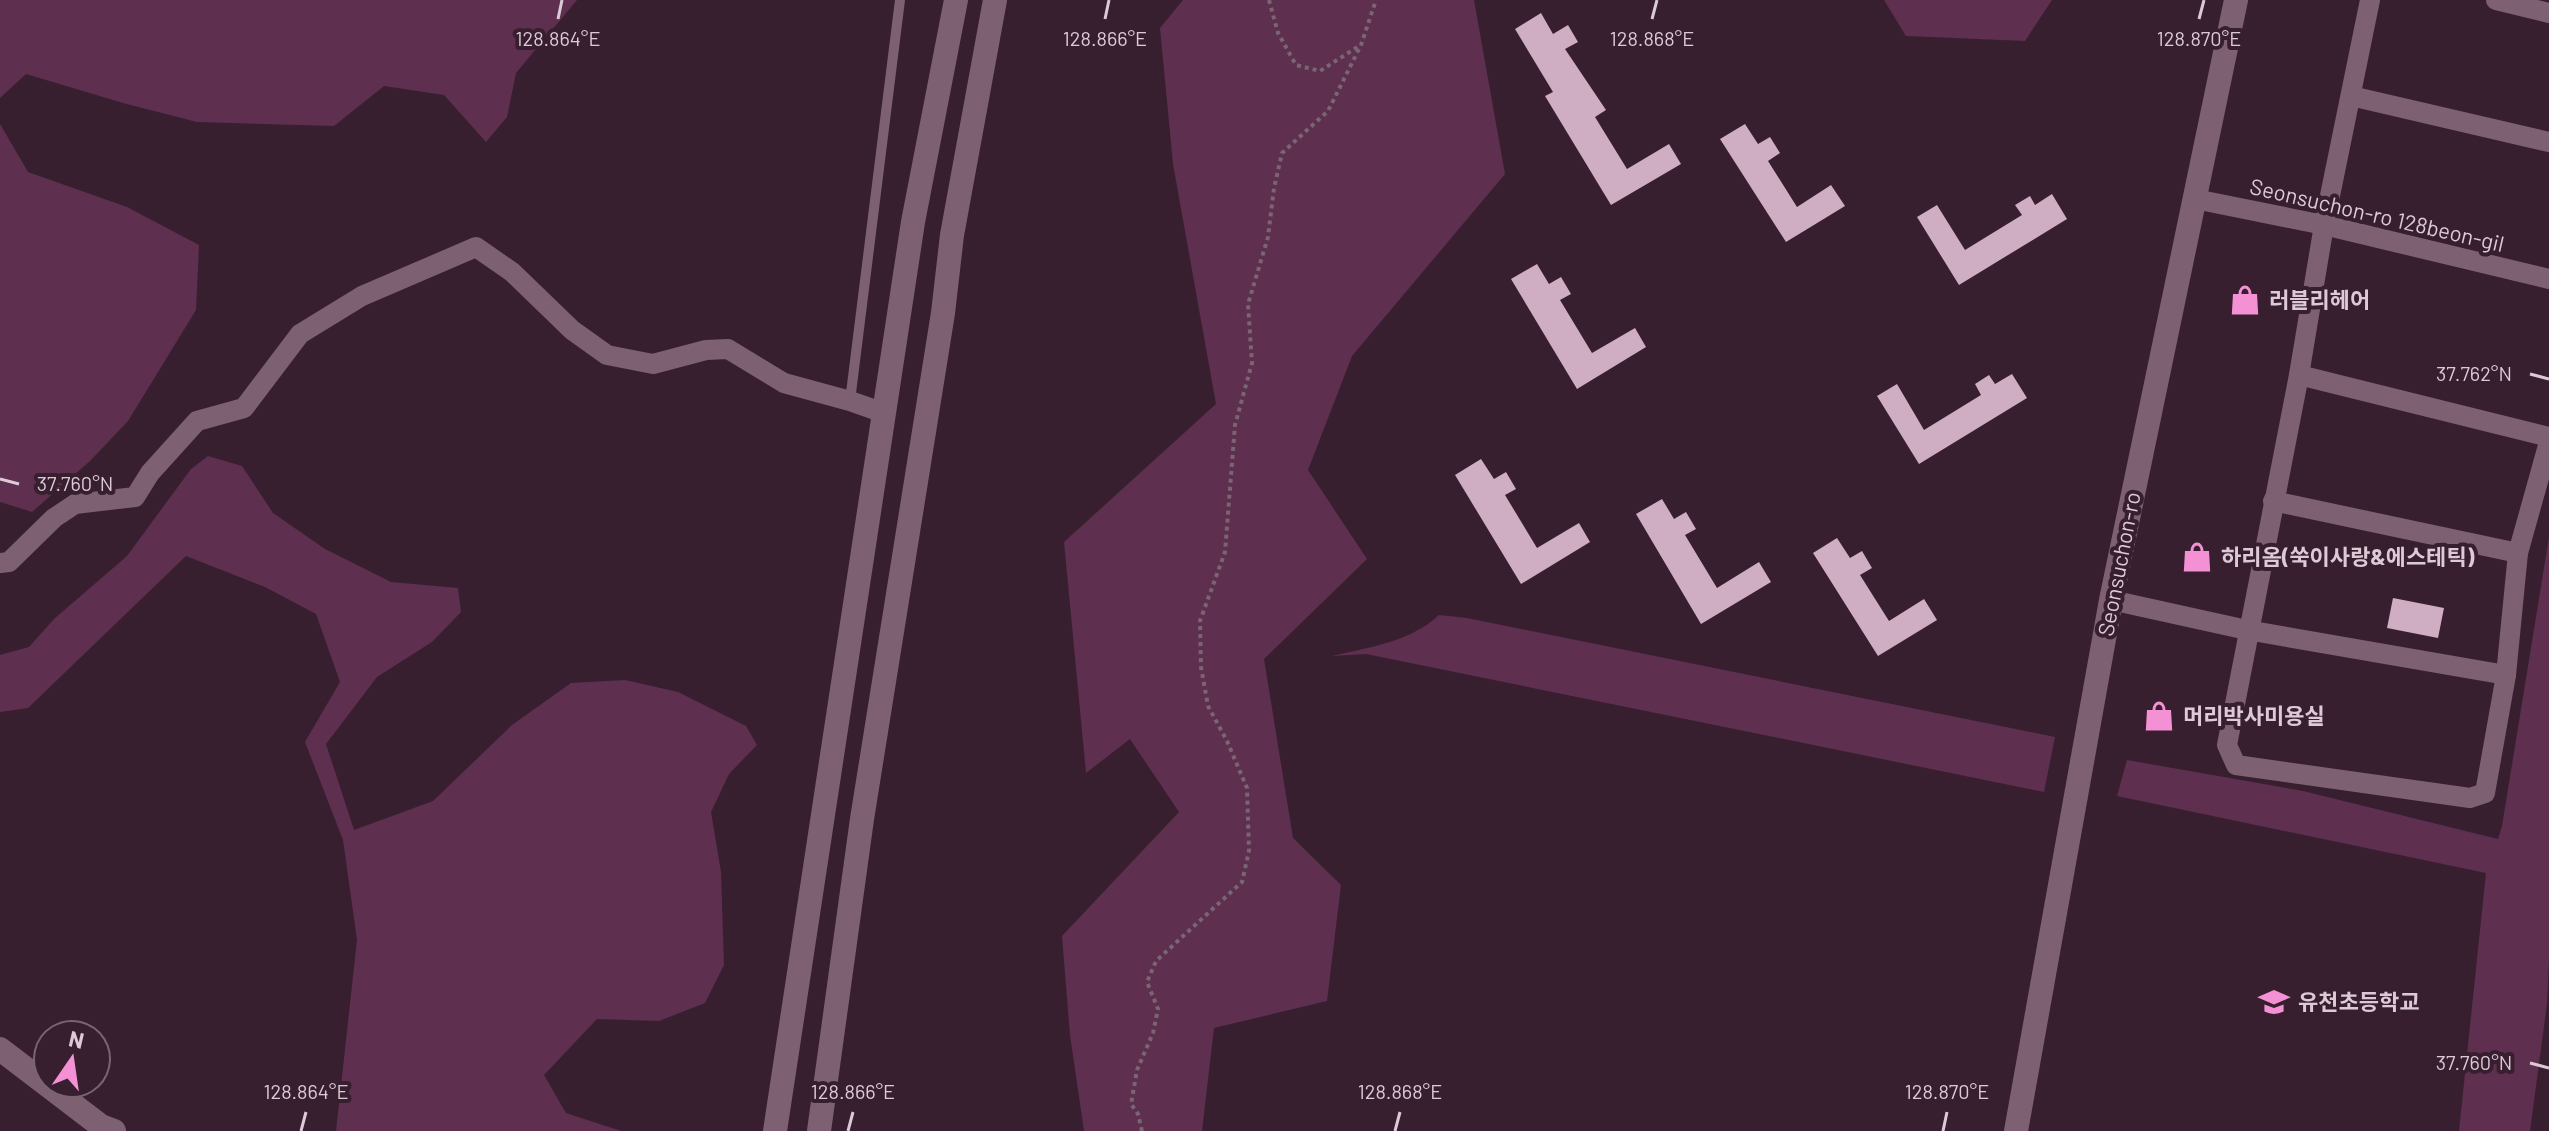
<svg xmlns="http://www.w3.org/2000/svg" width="2549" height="1131" viewBox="0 0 2549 1131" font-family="Barlow,'Noto Sans KR',sans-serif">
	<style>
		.green { fill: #5e2f4f }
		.building { fill: #cfadc2 }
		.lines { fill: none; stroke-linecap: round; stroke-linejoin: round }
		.path { stroke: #7a6573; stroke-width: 4; stroke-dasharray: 4 4; stroke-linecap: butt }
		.lane { stroke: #7e6073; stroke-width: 10 }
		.street { stroke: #7e6073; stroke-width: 20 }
		.secondary { stroke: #7e6073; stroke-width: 24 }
		.ticks { fill: none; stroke: #dccbd6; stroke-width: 3 }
		.labels { text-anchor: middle; stroke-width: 8; stroke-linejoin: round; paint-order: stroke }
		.street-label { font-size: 22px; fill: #dccbd6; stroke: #381f30 }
		.poi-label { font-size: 22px; font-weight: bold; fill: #dccbd6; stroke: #381f30; text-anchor: start }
		.ticks-label { font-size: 20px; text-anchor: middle; fill: #dccbd6; stroke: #381f30; stroke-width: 8; stroke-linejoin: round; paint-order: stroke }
	</style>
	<rect width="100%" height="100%" fill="#381f30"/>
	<g class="green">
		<path d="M0 0H577L516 73 507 117 486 142 444 95 384 86 334 126 197 122 123 103 26 74 0 98Z"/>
		<path d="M1183 0H1474L1505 174 1352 356 1308 470 1367 559 1264 659 1293 838 1341 885 1327 1001 1214 1028 1202 1131H1084L1070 1035 1062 936 1179 812 1130 739 1086 773 1064 542 1216 404 1173 164 1160 28Z"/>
		<path d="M1884 0H2052L2025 41 1906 36Z"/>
		<path d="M0 124 28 172 127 207 199 245 196 310 128 421 90 461 32 512 0 502Z"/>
		<path d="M208 456 242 466 273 513 325 549 391 582 458 588 461 612 432 642 377 677 326 744 354 830 433 801 512 725 571 683 625 680 678 692 746 726 757 745 729 774 711 812 721 872 724 965 705 1003 659 1021 597 1019 544 1075 566 1113 621 1131H336L357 940 343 840 305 742 340 682 316 614 265 587 186 556 28 708 0 712V655L29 647 54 619 127 556 191 469Z"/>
		<path d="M2549 537V959L2547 1004 2530 1131H2459L2486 873 2117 796 2127 760 2303 791 2498 839 2502 826Z"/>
		<path d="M1439 615 1467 618 2055 737 2044 792 1366 654 1332 656C1370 647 1410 642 1439 615Z"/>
	</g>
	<g class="building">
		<path d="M1541 13 1553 34 1568 25 1578 42 1565 49 1606 110 1595 117 1627 169 1669 144 1681 164 1611 205 1545 96 1553 92 1515 29Z"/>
		<path d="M1745 124 1758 144 1770 137 1780 153 1768 161 1797 207 1831 185 1845 206 1786 242 1720 139Z"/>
		<path d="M2052 194 2067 219 1959 285 1917 217 1937 205 1965 250 2022 215 2015 205 2030 196 2035 205Z"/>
		<path d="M1537 264 1549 284 1561 277 1571 294 1560 300 1592 353 1635 328 1646 347 1577 389 1511 279Z"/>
		<path d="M2012 374 2027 398 1919 464 1877 396 1897 384 1924 430 1981 395 1975 384 1989 375 1995 384Z"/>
		<path d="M1481 459 1494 479 1506 472 1516 489 1505 495 1537 548 1579 523 1590 542 1521 584 1455 475Z"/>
		<path d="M1662 499 1674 519 1686 512 1696 529 1685 535 1717 588 1759 562 1771 582 1701 624 1636 514Z"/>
		<path d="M1837 538 1850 558 1862 551 1872 568 1860 575 1889 621 1924 599 1937 620 1878 656 1813 553Z"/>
		<path d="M2393 598 2444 608 2438 638 2387 628Z"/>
	</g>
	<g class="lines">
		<g class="path">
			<path d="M1269 0 1278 33 1296 65 1320 71 1359 46"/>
			<path d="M1142 1131 1138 1114 1131 1104 1137 1070 1153 1033 1158 1009 1147 982 1156 961 1242 882 1249 851 1247 788 1227 741 1208 706 1201 667 1200 621 1225 552 1235 425 1252 363 1248 304 1268 237 1274 188 1282 153 1328 111 1361 45 1376 0"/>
		</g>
		<path class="lane" d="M850 401 900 0"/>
		<g class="street">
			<path d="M2370 0 2324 225 2299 375 2227 745 2236 765 2470 798 2485 793 2506 675 2518 553 2549 442"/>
			<path d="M2496 0 2549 13"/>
			<path d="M2351 96 2549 142"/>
			<path d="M2195 199 2324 225 2549 279"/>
			<path d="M2299 375 2549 437"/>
			<path d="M2273 501 2518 553"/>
			<path d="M0 563 9 562 54 518 75 504 135 497 150 473 197 421 244 408 300 334 362 296 476 247 512 272 572 330 607 355 653 364 706 350 728 349 784 383 850 401 884 413"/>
			<path d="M2111 600 2247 630 2506 675"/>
		</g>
		<g class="secondary">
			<path d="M0 1049 101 1126 114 1131"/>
			<path d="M775 1131 913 222 956 0"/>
			<path d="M819 1131 862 819 943 313 952 235 995 0"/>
			<path d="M2016 1131 2111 600 2236 0"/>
		</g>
	</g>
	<path class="ticks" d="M558 19 562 0M1105 19 1109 0M1652 19 1657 0M2199 19 2204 0M2530 374 2549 379M0 479 19 484M2530 1063 2549 1068M301 1131 306 1112M848 1131 853 1112M1395 1131 1400 1112M1943 1131 1947 1112"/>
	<defs>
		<g id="shop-bare" transform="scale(2.4)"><path d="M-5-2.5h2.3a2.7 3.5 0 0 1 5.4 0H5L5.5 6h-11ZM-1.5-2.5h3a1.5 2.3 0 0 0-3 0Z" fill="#f491d4" stroke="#381f30" stroke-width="2.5" paint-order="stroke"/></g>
		<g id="school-bare" transform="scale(2.4)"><path d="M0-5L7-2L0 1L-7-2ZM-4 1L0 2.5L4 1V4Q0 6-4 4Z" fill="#f491d4" stroke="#381f30" stroke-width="2.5" paint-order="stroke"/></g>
	</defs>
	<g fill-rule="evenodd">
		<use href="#shop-bare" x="2245" y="300"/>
		<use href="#shop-bare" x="2197" y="557"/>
		<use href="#shop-bare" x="2159" y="716"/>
		<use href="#school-bare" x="2274" y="1002"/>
	</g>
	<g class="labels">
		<g class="street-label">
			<text transform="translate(2377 215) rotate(13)" y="8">Seonsuchon-ro 128beon-gil</text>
			<text transform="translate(2119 564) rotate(-79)" y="8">Seonsuchon-ro</text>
		</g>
		<g class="poi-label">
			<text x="2269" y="308">러블리헤어</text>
			<text x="2221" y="565">하리옴(쑥이사랑&amp;에스테틱)</text>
			<text x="2183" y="724">머리박사미용실</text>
			<text x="2298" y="1010">유천초등학교</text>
		</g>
	</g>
	<g class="ticks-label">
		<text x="558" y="46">128.864°E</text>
		<text x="1105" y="46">128.866°E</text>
		<text x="1652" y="46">128.868°E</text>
		<text x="2199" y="46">128.870°E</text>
		<text x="2474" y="381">37.762°N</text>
		<text x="75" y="491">37.760°N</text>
		<text x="2474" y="1070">37.760°N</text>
		<text x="306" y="1099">128.864°E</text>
		<text x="853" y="1099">128.866°E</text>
		<text x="1400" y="1099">128.868°E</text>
		<text x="1947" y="1099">128.870°E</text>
	</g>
	<g transform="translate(72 1059) rotate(13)"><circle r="38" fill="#381f30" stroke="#7a6472" stroke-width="2"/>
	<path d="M0-6L14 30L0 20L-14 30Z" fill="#f491d4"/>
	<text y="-12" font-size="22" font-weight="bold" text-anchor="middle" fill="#dccbd6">N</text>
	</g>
</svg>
